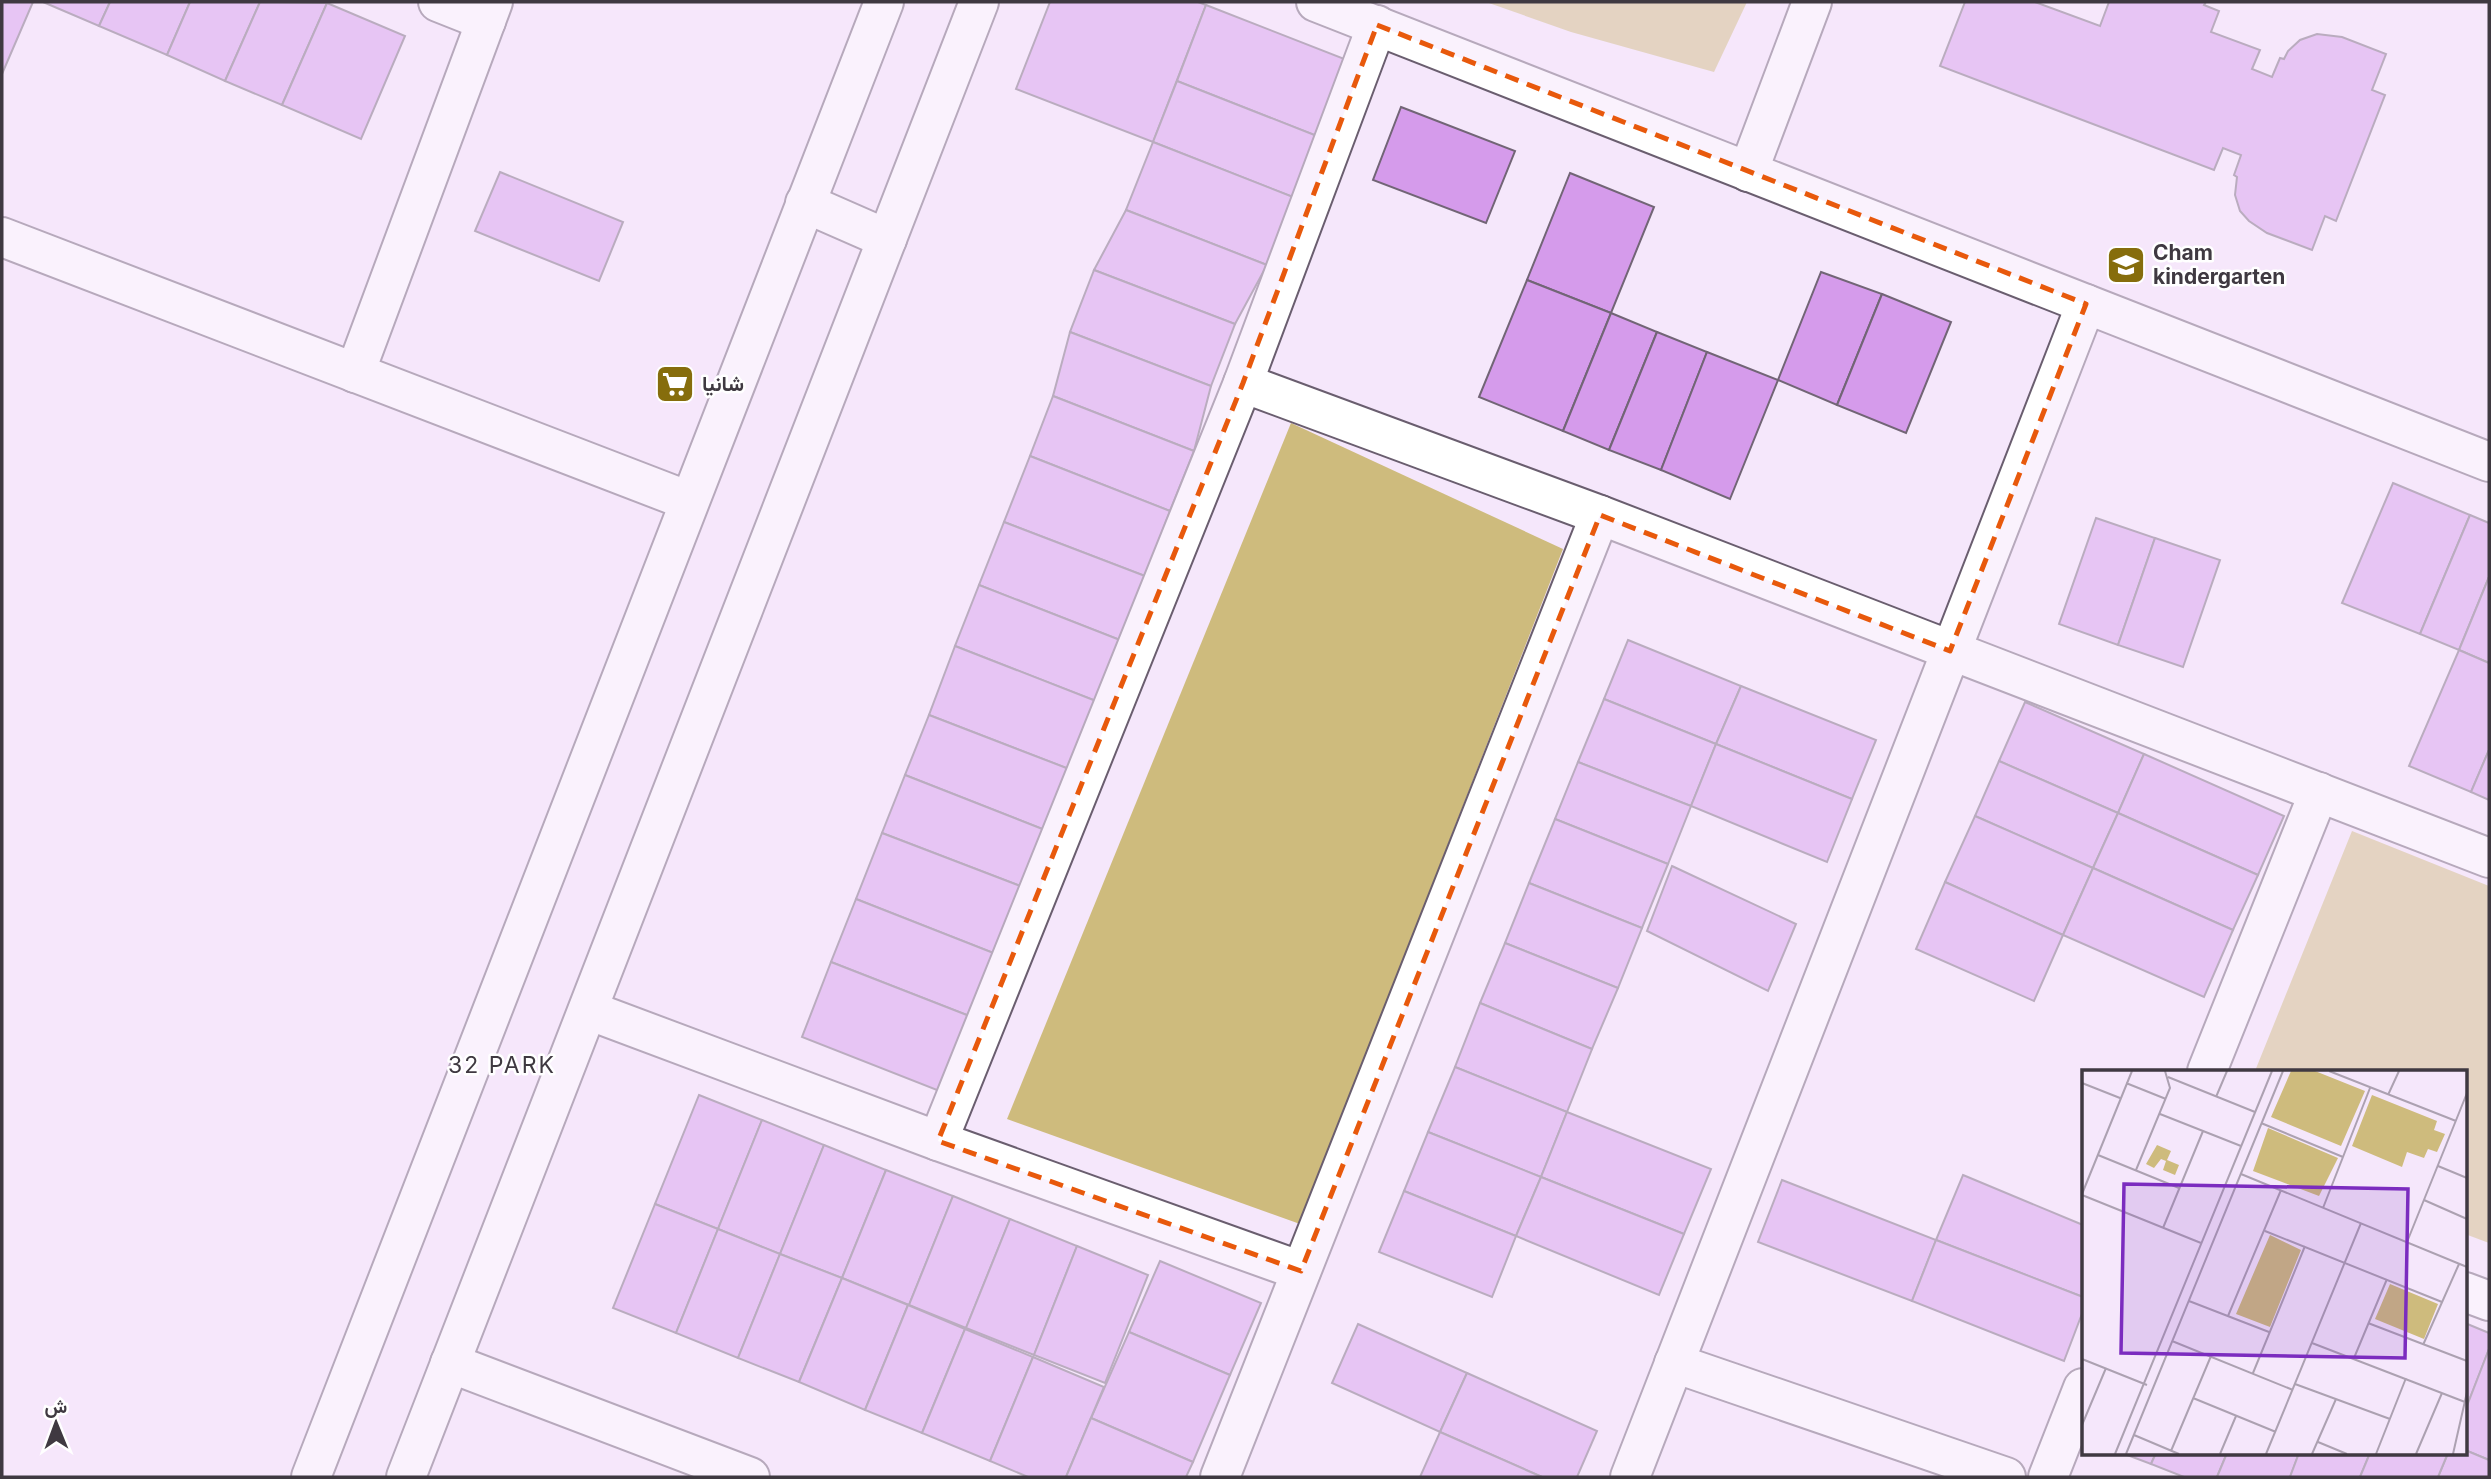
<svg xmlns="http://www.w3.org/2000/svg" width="2491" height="1479" viewBox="0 0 2491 1479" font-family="Inter,Vazirmatn,sans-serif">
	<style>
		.green { fill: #cebb7d }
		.building { fill: #d59beb; stroke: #726576; stroke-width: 2 }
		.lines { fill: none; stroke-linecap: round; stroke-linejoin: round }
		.minor-casing { stroke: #6a5e6f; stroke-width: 42 }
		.tertiary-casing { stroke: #6a5e6f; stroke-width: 42 }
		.minor { stroke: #fff; stroke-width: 38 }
		.tertiary { stroke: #fff; stroke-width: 38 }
		.marked { fill: none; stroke: #e8590c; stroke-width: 5; stroke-dasharray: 14 9; stroke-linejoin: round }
		.labels { text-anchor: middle; stroke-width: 5; stroke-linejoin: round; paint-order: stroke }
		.poi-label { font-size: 21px; font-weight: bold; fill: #3f3941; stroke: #fff; text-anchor: start }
		.neighbourhood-label { font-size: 23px; letter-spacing: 2px; fill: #3f3941; stroke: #fff }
		.inset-road { fill: none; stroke: #aca1b1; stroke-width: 2 }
		.view { fill: #7b2cbf; fill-opacity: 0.15; stroke: #7b2cbf; stroke-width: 3.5 }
		.inset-edge { fill: none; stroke: #3f3941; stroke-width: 3.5 }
	</style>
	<rect width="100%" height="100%" fill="#f5e7fb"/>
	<g class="green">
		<path d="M1486 2H1747L1714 72 1571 32Z"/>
		<path d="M1291 423 1563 549 1300 1224 1007 1119Z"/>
		<path d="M2352 831 2489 886V1243L2465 1234V1071H2255Z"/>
	</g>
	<g class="building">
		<path d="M2 2H33L2 74Z"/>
		<path d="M43 2H110L99 26Z"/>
		<path d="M110 2H190L167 55 99 26Z"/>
		<path d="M190 2H260L225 81 167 55Z"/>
		<path d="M260 2 327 3 282 105 225 81Z"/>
		<path d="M1050 2H1198L1206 5 1153 142 1016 89Z"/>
		<path d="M1965 2H2035L2100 26 2109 2H2206L2204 5 2219 11 2211 32 2260 50 2252 69 2272 77 2280 58 2284 59 2288 51 2300 40 2317 34 2342 37 2386 54 2372 90 2385 95 2336 221 2325 216 2312 250 2267 233 2249 221 2240 211 2235 195 2237 177 2234 175 2241 155 2223 148 2214 170 1940 66Z"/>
		<path d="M327 3 405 36 361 139 282 105Z"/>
		<path d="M1206 5 1347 60 1317 136 1177 81Z"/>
		<path d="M1177 81 1317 136 1293 197 1153 142Z"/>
		<path d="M1401 107 1515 151 1486 223 1373 180Z"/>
		<path d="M1153 142 1293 197 1267 265 1126 210Z"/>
		<path d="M500 172 623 222 599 281 475 231Z"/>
		<path d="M1570 173 1654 207 1611 313 1527 280Z"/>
		<path d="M1126 210 1267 265 1235 324 1094 270Z"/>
		<path d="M1094 270 1235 324 1211 386 1070 332Z"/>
		<path d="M1821 272 1882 294 1837 405 1778 380Z"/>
		<path d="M1527 280 1611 313 1563 431 1479 397Z"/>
		<path d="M1882 294 1951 322 1906 433 1837 405Z"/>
		<path d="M1611 313 1657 332 1609 450 1563 431Z"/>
		<path d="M1070 332 1211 386 1194 451 1053 396Z"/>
		<path d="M1657 332 1707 352 1661 470 1609 450Z"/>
		<path d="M1707 352 1778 380 1730 499 1661 470Z"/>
		<path d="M1053 396 1194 451 1170 511 1030 456Z"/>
		<path d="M1030 456 1170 511 1145 576 1004 522Z"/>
		<path d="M2393 483 2470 515 2420 634 2342 603Z"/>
		<path d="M2470 515 2489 523V577L2459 650 2420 634Z"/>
		<path d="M2096 518 2155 538 2118 645 2059 624Z"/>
		<path d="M1004 522 1145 576 1120 640 979 585Z"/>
		<path d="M2155 538 2220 560 2183 667 2118 645Z"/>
		<path d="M2489 577V663L2459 650Z"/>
		<path d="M979 585 1120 640 1096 701 955 646Z"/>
		<path d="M1628 640 1741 686 1716 744 1604 699Z"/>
		<path d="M955 646 1096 701 1069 769 929 715Z"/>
		<path d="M2459 650 2489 663V750L2471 792 2409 766Z"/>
		<path d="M1741 686 1876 740 1852 799 1716 744Z"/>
		<path d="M1604 699 1716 744 1691 806 1578 762Z"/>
		<path d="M2025 702 2144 754 2118 813 1999 761Z"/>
		<path d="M929 715 1069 769 1045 830 905 775Z"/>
		<path d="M1716 744 1852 799 1827 862 1691 806Z"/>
		<path d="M2489 750V800L2471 792Z"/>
		<path d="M2144 754 2284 816 2258 875 2118 813Z"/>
		<path d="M1999 761 2118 813 2093 868 1975 816Z"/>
		<path d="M1578 762 1691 806 1668 864 1555 819Z"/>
		<path d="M905 775 1045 830 1023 887 882 833Z"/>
		<path d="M2118 813 2258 875 2233 930 2093 868Z"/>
		<path d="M1975 816 2093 868 2063 935 1945 882Z"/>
		<path d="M1555 819 1668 864 1642 928 1529 883Z"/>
		<path d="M882 833 1023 887 996 954 856 899Z"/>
		<path d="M1672 866 1796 924 1768 991 1647 931Z"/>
		<path d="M2093 868 2233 930 2204 997 2063 935Z"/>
		<path d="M1945 882 2063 935 2034 1001 1916 949Z"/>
		<path d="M1529 883 1642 928 1618 988 1505 943Z"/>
		<path d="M856 899 996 954 972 1017 831 962Z"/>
		<path d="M1505 943 1618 988 1592 1049 1480 1003Z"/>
		<path d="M831 962 972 1017 942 1092 802 1037Z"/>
		<path d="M1480 1003 1592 1049 1567 1112 1455 1067Z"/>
		<path d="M1455 1067 1567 1112 1541 1177 1428 1132Z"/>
		<path d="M699 1095 762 1120 718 1229 655 1204Z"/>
		<path d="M1567 1112 1711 1169 1684 1234 1541 1177Z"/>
		<path d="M762 1120 824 1145 780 1254 718 1229Z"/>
		<path d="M1428 1132 1541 1177 1516 1236 1404 1191Z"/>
		<path d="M824 1145 886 1170 842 1278 780 1254Z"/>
		<path d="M886 1170 953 1196 909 1305 842 1278Z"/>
		<path d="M1963 1175 2083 1225V1297L1936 1240Z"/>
		<path d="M1541 1177 1684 1234 1659 1295 1516 1236Z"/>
		<path d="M1782 1180 1936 1240 1912 1301 1758 1242Z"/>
		<path d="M1404 1191 1516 1236 1492 1297 1379 1252Z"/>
		<path d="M953 1196 1010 1219 966 1328 909 1305Z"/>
		<path d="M655 1204 718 1229 676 1333 613 1308Z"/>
		<path d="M1010 1219 1077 1246 1034 1355 966 1328Z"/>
		<path d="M718 1229 780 1254 738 1358 676 1333Z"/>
		<path d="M1936 1240 2083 1297V1311L2064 1361 1912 1301Z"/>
		<path d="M1077 1246 1148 1275 1105 1383 1034 1355Z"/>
		<path d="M780 1254 842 1278 799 1382 738 1358Z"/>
		<path d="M1160 1261 1261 1303 1230 1375 1129 1332Z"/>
		<path d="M842 1278 908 1305 865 1410 799 1382Z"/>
		<path d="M908 1305 965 1329 922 1433 865 1410Z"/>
		<path d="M2465 1323 2489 1333V1349L2465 1411Z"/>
		<path d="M1358 1324 1467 1373 1440 1432 1332 1383Z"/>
		<path d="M965 1329 1033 1357 990 1461 922 1433Z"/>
		<path d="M1129 1332 1230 1375 1193 1462 1091 1418Z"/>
		<path d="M2489 1349V1460L2465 1450V1411Z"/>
		<path d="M1033 1357 1104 1387 1066 1477H1028L990 1461Z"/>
		<path d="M1467 1373 1597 1431 1577 1477H1542L1440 1432Z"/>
		<path d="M1091 1418 1193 1462 1186 1477H1066Z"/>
		<path d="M1440 1432 1542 1477H1420Z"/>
		<path d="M2465 1450 2489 1460V1477H2438L2448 1453H2465Z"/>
		<path d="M2122 1453H2156L2151 1464Z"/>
		<path d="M2156 1453H2227L2217 1477H2184L2151 1464Z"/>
		<path d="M2227 1453H2299L2290 1477H2217Z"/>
		<path d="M2299 1453H2370L2360 1477H2290Z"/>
		<path d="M2370 1453H2448L2438 1477H2360Z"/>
	</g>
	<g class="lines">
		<g class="minor-casing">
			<g id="minor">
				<path d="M438 2 486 21"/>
				<path d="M1316 2 2489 462"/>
				<path d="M1748 172 1812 2"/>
				<path d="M2 237 689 501"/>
				<path d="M355 373 493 2"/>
				<path d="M1243 383 1600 515 2489 858"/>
				<path d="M588 1010 938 1141 1301 1271"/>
				<path d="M2207 1071 2319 792"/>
				<path d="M938 1141 1243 383 1377 25"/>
				<path d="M2465 1292 2489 1301"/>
				<path d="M450 1363 750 1477"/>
				<path d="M1674 1363 2006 1477"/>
				<path d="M1220 1477 1600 515"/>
				<path d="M1630 1477 2086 304"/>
				<path d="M2048 1477 2083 1388"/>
			</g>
		</g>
		<g class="tertiary-casing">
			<g id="tertiary">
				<path d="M805 203 887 239"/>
				<path d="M311 1477 884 2"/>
				<path d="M406 1477 979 2"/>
			</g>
		</g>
		<use href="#minor" class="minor"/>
		<use href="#tertiary" class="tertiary"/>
	</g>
	<path d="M0 0H2491V1479H0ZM1377 25 2086 304 1950 651 1600 515 1301 1271 938 1141 1243 383Z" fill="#f5e7fb" fill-opacity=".55" fill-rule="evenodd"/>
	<path class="marked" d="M1377 25 2086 304 1950 651 1600 515 1301 1271 938 1141 1243 383Z"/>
	<defs>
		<g id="school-square" transform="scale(2.0125)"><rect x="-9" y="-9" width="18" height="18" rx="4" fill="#866d0c" stroke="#fff"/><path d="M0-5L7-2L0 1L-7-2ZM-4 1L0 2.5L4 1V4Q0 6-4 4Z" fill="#fff"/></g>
		<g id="supermarket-square" transform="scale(2.0125)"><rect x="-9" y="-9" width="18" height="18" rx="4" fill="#866d0c" stroke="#fff"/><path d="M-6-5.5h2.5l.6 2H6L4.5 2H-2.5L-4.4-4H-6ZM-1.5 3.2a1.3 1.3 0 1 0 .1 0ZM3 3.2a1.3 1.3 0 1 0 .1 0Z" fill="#fff"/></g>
	</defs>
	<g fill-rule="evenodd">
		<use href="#school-square" x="2126" y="265"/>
		<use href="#supermarket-square" x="675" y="384"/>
	</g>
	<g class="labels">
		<g class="poi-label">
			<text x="2153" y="260">Cham<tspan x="2153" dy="24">kindergarten</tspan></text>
			<text x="702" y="391">شانيا</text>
		</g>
		<g class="neighbourhood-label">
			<text x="502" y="1073">32 PARK</text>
		</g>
	</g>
	<g transform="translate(2082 1070)">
		<rect width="385" height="385" fill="#f5e7fb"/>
		<path d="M209 1H233L283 21 259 76 189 47ZM290 25 355 51 352 60 363 64 355 82 346 79 342 88 325 82 320 97 270 76ZM186 58 256 88 237 126 171 101ZM75 75 89 81 85 90 97 95 93 105 81 100 84 91 79 89 72 98 64 94ZM188 165 219 180 188 257 154 244ZM308 214 356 234 342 269 293 249Z" fill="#cebb7d"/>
		<path class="inset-road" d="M247 1 374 51M86 7 173 42M0 13 38 28M44 13 84 29M306 25 317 1M134 27 145 1M78 44 159 76M179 53 261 87M16 85 97 118M356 96 385 108M54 100 88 18 83 1M159 104 385 197M0 124 50 1M0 125 119 173M342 130 385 149M241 138 288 18M81 158 121 61M183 161 360 232M325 172 385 23M107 231 187 262M146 246 199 120M286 253 385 291M90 271 211 320M230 273 383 332M341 275 377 194M272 288 305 209M0 289 65 315M171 303 223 176M213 314 308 349M111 328 194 362M0 355 24 298M52 365 97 384M236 372 265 384M89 381 129 286M33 384 190 1M44 384 201 1M138 384 154 346M184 384 279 153M230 384 254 329M294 384 324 308M334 384 360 323M371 384 385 322"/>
		<path class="view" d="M42 114 326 119 323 288 39 283Z"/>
		<rect width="385" height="385" class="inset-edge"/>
	</g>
	<rect width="2491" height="1479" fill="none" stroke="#3f3941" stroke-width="7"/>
	<g transform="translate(56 1423) rotate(359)" stroke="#ffffff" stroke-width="5" paint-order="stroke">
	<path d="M0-5L12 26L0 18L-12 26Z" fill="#3f3941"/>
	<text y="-10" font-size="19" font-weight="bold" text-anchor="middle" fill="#3f3941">ش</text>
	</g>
</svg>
